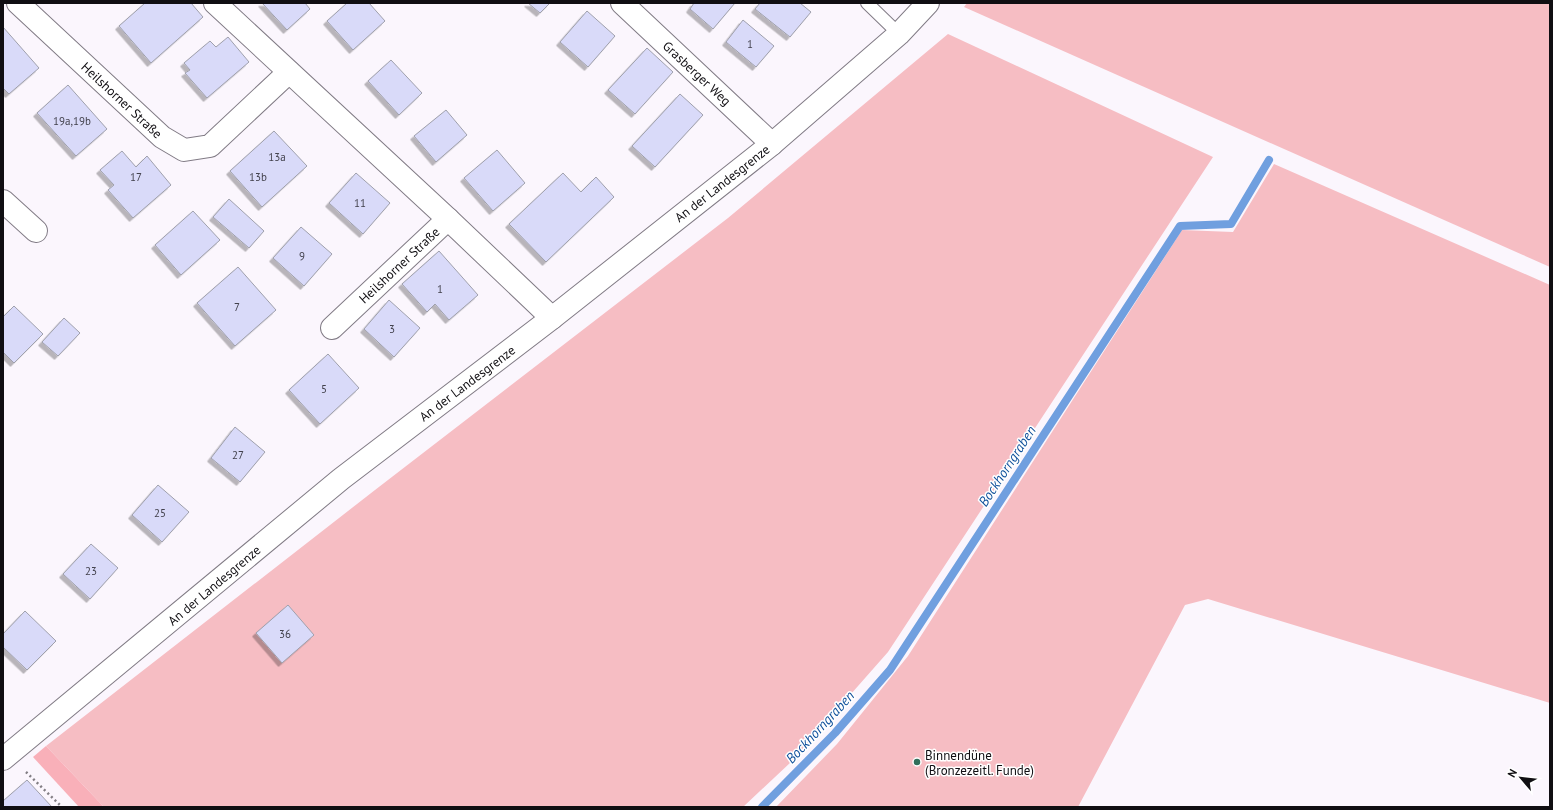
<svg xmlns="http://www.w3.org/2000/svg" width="1553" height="810" viewBox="0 0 1553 810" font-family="'PT Sans',sans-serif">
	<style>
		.green { fill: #f6bdc3 }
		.forest { fill: #f9b0b9 }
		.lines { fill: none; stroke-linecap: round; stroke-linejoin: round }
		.stream { stroke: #709fdf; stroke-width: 8 }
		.building { fill: #d9daf9; stroke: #9fa0ac; filter: url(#shadow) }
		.lane-casing { stroke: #817b85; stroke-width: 14 }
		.street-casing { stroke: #817b85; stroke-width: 24 }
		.path { stroke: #827e84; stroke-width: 2.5; stroke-dasharray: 2 3; stroke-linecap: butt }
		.lane { stroke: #fff; stroke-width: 12 }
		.street { stroke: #fff; stroke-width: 22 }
		.poi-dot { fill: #316f5b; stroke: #fff; stroke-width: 1.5 }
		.labels { text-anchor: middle; stroke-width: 3; stroke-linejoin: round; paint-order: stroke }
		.number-label { font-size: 11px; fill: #42414c }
		.street-label { font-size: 13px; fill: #100e12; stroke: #fff }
		.poi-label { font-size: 13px; fill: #100e12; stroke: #fff; text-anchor: start }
		.water-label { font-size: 14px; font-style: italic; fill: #10509b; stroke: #fff }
	</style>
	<defs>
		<filter id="shadow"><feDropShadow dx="-3.5" dy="3.5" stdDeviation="0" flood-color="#0004"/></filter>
	</defs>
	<rect width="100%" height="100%" fill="#fbf6fd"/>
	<g class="green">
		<path d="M967 3H1550V267L964 7Z"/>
		<path d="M948 34 1213 157 888 652 791 762 743 807H104L46 746 375 490 728 218Z"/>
		<path d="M1274 164 1550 285V703L1208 599 1185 605 1078 807H776L837 744 908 656 1182 230 1233 232Z"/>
	</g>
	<path class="forest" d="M46 746 104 807H79L33 757Z"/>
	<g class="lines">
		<path class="stream" d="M762 807 835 733 890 670 1180 226 1231 224 1269 160"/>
	</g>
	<g class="building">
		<path d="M145 3H191L203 17 151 63 119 26Z"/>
		<path d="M262 3H305L310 9 287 30Z"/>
		<path d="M347 3H369L385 21 353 50 327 21Z"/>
		<path d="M528 3H550L540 13Z"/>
		<path d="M694 3H735L713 29 690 9Z"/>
		<path d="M760 3H800L811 12 790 37 755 9Z"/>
		<path d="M587 11 615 36 588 67 560 42Z"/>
		<path d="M743 20 774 46 756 67 726 42Z"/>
		<path d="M3 27 39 68 9 94 3 88Z"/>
		<path d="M228 37 249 62 207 98 185 73 190 70 184 63 210 41 216 47Z"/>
		<path d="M647 48 673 72 635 114 608 90Z"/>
		<path d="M391 60 422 93 399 115 368 81Z"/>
		<path d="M68 85 107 129 76 156 37 113Z"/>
		<path d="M680 94 703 115 655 167 632 146Z"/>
		<path d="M446 110 467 135 436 162 414 136Z"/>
		<path d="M274 131 307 166 262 207 230 171Z"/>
		<path d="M497 150 525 183 493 211 464 178Z"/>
		<path d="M122 151 136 167 147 156 171 185 133 218 108 190 114 185 100 170Z"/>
		<path d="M356 173 390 203 363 234 329 203Z"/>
		<path d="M563 173 581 192 596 177 614 197 546 262 509 224Z"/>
		<path d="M229 199 264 231 249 248 213 217Z"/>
		<path d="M193 211 220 240 181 275 155 245Z"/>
		<path d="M301 227 332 254 304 286 273 258Z"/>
		<path d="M439 251 478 295 449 320 435 304 427 312 402 284Z"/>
		<path d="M238 267 276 310 235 346 197 303Z"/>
		<path d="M389 300 420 328 394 357 364 329Z"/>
		<path d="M14 306 43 334 14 363 3 352V317Z"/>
		<path d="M64 318 80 333 58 356 42 342Z"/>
		<path d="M328 354 359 388 320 424 289 390Z"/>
		<path d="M235 427 265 452 240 482 211 458Z"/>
		<path d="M158 485 189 512 162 542 132 515Z"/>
		<path d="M91 544 118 568 90 599 63 574Z"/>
		<path d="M288 605 314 635 282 663 256 633Z"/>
		<path d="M25 611 56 641 27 670 3 647V634Z"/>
		<path d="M27 780 52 807H3V801Z"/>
	</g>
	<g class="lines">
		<g class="lane-casing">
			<path id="lane" d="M867 3 899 34"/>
		</g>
		<g class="street-casing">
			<g id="street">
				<path d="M18 3 162 137 184 150 210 146 289 72"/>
				<path d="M215 3 448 219 552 318"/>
				<path d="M622 3 772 144"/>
				<path d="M3 201 36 231"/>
				<path d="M332 328 448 219"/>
				<path d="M3 759 341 479 552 318 772 144 899 34 928 3"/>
			</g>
		</g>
		<path class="path" d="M26 772 62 807"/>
		<use href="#lane" class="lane"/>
		<use href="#street" class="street"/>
	</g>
	<circle class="poi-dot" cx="917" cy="762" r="4"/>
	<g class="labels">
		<g class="number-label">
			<text x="750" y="48">1</text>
			<text x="72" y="125">19a,19b</text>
			<text x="277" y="161">13a</text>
			<text x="136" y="181">17</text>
			<text x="258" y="181">13b</text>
			<text x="360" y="207">11</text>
			<text x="302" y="260">9</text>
			<text x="440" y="293">1</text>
			<text x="237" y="311">7</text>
			<text x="392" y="333">3</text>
			<text x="324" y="393">5</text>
			<text x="238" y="459">27</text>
			<text x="160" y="517">25</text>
			<text x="91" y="575">23</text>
			<text x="285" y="638">36</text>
		</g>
		<g class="street-label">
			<text transform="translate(697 73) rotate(43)" y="5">Grasberger Weg</text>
			<text transform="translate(122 100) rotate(43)" y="5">Heilshorner Straße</text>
			<text transform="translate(722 183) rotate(-38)" y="5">An der Landesgrenze</text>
			<text transform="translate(399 265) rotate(-43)" y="5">Heilshorner Straße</text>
			<text transform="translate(467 383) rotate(-37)" y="5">An der Landesgrenze</text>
			<text transform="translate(214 585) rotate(-40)" y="5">An der Landesgrenze</text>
		</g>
		<g class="poi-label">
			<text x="925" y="760">Binnendüne<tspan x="925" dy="15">(Bronzezeitl. Funde)</tspan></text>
		</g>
		<g class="water-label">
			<text transform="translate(1007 466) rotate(-57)" y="5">Bockhorngraben</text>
			<text transform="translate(820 727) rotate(-47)" y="5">Bockhorngraben</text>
		</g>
	</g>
	<rect width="1553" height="810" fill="none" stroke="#100e12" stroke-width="8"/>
	<g transform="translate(1521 778) rotate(298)" stroke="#ffffff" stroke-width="3" paint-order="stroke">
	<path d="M0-3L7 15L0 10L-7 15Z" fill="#100e12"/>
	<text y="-6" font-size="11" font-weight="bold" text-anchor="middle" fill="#100e12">N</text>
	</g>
</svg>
